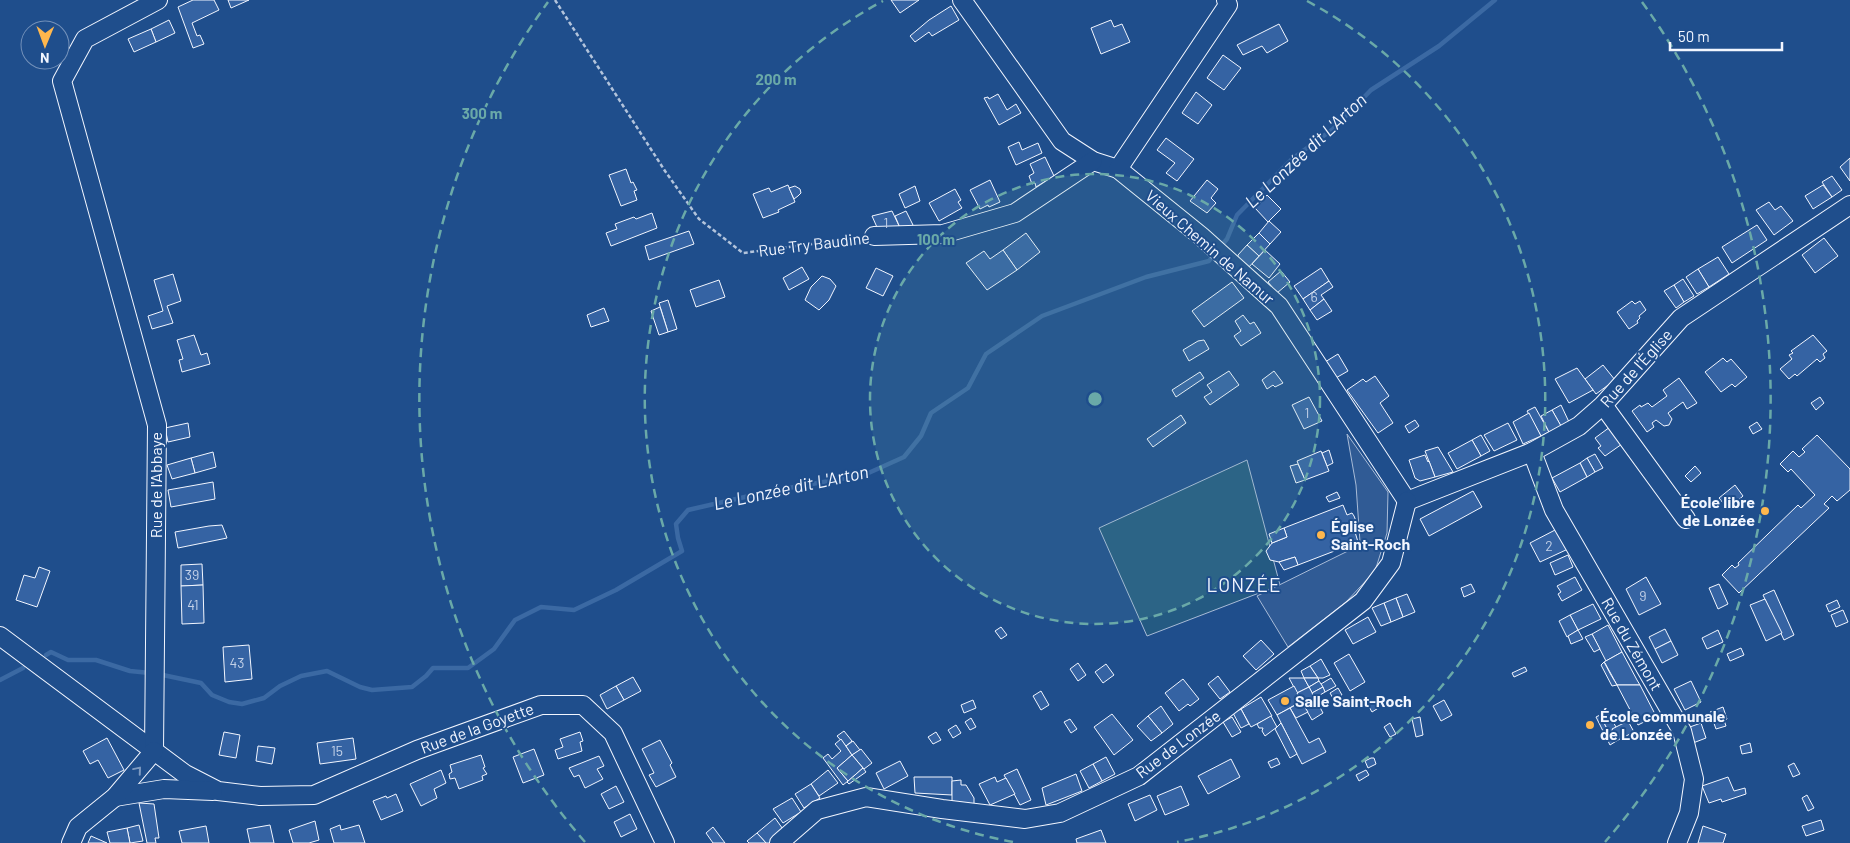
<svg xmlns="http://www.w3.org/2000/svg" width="1850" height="843" viewBox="0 0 1850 843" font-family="Barlow,sans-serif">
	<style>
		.green { fill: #245a82; stroke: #a8bbd7 }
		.parking { fill: #305b95; stroke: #a8bbd7 }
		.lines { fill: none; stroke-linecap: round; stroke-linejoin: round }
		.stream { stroke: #3b69a3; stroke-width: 4.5 }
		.building { fill: #3563a3; stroke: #f2f6ff }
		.minor-casing { stroke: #f2f6ff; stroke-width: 20 }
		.path { stroke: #b3c4dc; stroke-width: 2.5; stroke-dasharray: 4 2.5; stroke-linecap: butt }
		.minor { stroke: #1f4e8c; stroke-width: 18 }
		.oneway { stroke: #7e9ac0 }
		.ring { fill: none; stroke: #6aa9a8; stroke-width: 2.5; stroke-dasharray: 9 6 }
		.poi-dot { fill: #ffb74d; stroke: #1f4e8c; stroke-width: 2 }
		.labels { text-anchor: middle; stroke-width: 4; stroke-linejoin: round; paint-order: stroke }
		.number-label { font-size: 14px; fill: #c3d1e8 }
		.street-label { font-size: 16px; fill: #f2f6ff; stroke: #1f4e8c }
		.poi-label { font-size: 16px; font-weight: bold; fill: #f2f6ff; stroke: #1f4e8c; text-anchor: start }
		.water-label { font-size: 18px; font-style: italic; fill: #f2f6ff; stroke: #1f4e8c }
		.quarter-label { font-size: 19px; letter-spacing: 1px; fill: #f2f6ff; stroke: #1f4e8c }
		.centre { fill: #6aa9a8; stroke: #1f4e8c; stroke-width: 2.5 }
		.ring-label { font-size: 15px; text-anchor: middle; font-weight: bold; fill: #6aa9a8; stroke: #1f4e8c; stroke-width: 4; stroke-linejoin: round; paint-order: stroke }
	</style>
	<rect width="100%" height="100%" fill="#1f4e8c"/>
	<path class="green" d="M1247 460 1280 585 1147 636 1099 528Z"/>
	<path class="parking" d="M1347 434 1388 492 1387 533 1375 571 1346 602 1288 647 1257 596 1356 547 1360 542 1356 485Z"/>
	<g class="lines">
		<g class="stream">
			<path d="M1220 247 1227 239 1237 215 1292 159 1333 129 1371 90 1439 46 1495 0"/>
			<path d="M46 655 51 652 68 660H96L130 671 150 673"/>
			<path d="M158 674 201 683 212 695 229 702 242 704 264 698 280 686 301 676 327 671 360 687 372 690 412 687 426 676 433 668H468L494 649 515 620 541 607 574 610 616 590 682 551 678 538 676 524 688 510 771 491 864 475 904 457 921 436 931 413 968 388 986 354 1042 316 1146 277 1209 261 1215 253"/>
			<path d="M0 680 23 668"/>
		</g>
	</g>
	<g class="building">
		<path d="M193 0H214L219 10 192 23 197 36 200 35 204 44 193 48 178 7Z"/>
		<path d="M228 0H249L231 8Z"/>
		<path d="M891 0H919L900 13Z"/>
		<path d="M951 6 959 20 932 36 929 32 915 42 910 36 929 20Z"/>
		<path d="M169 20 175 33 156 42 151 29Z"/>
		<path d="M1111 20 1114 27 1122 24 1130 42 1101 54 1091 28Z"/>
		<path d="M1279 24 1288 41 1267 53 1262 46 1243 55 1237 45Z"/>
		<path d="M151 29 156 42 134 52 128 39Z"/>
		<path d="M1223 55 1241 68 1224 90 1207 78Z"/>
		<path d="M1196 92 1212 105 1198 124 1182 113Z"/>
		<path d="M998 94 1007 110 1016 104 1021 113 999 125 984 98 988 97 989 99Z"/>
		<path d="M1166 138 1194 159 1177 181 1166 173 1175 163 1157 150Z"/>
		<path d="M1019 142 1022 150 1038 143 1042 153 1016 165 1008 147Z"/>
		<path d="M1045 157 1054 176 1036 187 1035 183 1032 184 1029 176 1034 173 1030 164Z"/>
		<path d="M1850 158V181L1840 167Z"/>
		<path d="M626 169 631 183 633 182 637 190 634 191 637 200 621 206 609 175Z"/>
		<path d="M1832 176 1842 190 1832 197 1822 182Z"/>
		<path d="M990 180 1000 202 989 207 988 205 980 209 970 190Z"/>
		<path d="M1207 180 1218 189 1211 198 1216 203 1207 213 1190 201Z"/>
		<path d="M788 185 795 202 778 210 779 212 763 218 753 194 769 188 771 192Z"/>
		<path d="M1823 185 1832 197 1813 209 1805 196Z"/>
		<path d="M795 186 800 189 801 193 798 196 794 199 789 188Z"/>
		<path d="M915 186 920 201 905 208 899 194Z"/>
		<path d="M955 189 961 200 958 202 962 208 939 221 929 203Z"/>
		<path d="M1267 195 1281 209 1268 222 1255 208Z"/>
		<path d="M1769 202 1775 210 1781 206 1793 221 1774 235 1756 210Z"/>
		<path d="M892 211 901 230 880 234 872 216Z"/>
		<path d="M906 211 913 225 901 230 895 216Z"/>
		<path d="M652 213 657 228 611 246 606 233 617 229 615 224 634 217 636 219Z"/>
		<path d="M1269 221 1281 232 1270 244 1259 233Z"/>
		<path d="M1757 225 1767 240 1732 263 1722 247Z"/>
		<path d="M689 231 694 244 649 260 645 246Z"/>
		<path d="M1026 233 1040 252 1017 270 1003 250Z"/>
		<path d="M1259 233 1270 244 1259 256 1247 245Z"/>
		<path d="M1824 238 1838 256 1815 273 1802 255Z"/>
		<path d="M1247 245 1259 256 1248 268 1238 259V255Z"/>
		<path d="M1003 250 1017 270 987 290 966 263 984 251 990 259Z"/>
		<path d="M1265 250 1280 264 1269 278 1252 264Z"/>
		<path d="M1718 257 1729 274 1709 287 1698 269Z"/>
		<path d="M802 267 809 279 789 290 783 278Z"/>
		<path d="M876 268 893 276 883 296 866 288Z"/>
		<path d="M1321 268 1329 281 1303 299 1294 286Z"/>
		<path d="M1698 269 1709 287 1697 294 1686 277Z"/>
		<path d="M1281 271 1290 282 1277 293 1268 282Z"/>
		<path d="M173 274 181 301 167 306 173 323 152 329 148 316 163 311 154 280Z"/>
		<path d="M822 276 830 279 836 286 829 300 819 310 805 300 811 287Z"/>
		<path d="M1683 279 1694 296 1684 302 1674 285Z"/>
		<path d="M719 280 725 297 696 307 690 290Z"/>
		<path d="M1329 281 1333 287 1321 295 1324 299 1310 310 1303 299Z"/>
		<path d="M1232 282 1244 298 1204 327 1192 311Z"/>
		<path d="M1674 285 1684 302 1676 308 1664 291Z"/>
		<path d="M1324 299 1332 311 1317 320 1310 310Z"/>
		<path d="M668 300 677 329 668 332 659 303Z"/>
		<path d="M1632 301 1635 304 1640 301 1646 310 1639 316 1640 318 1637 321 1638 323 1629 329 1617 312Z"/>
		<path d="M660 307 668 332 659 335 651 311Z"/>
		<path d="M604 308 609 321 591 327 587 315Z"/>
		<path d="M1243 315 1250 324 1254 322 1261 333 1241 346 1234 336 1241 331 1235 321Z"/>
		<path d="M194 335 201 355 207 353 210 364 182 372 179 360 183 359 177 340Z"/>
		<path d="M1813 335 1827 351 1823 354 1825 358 1820 362 1817 359 1797 376 1795 374 1789 379 1780 369 1792 359 1789 355 1793 353 1791 351Z"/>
		<path d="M1204 340 1209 349 1189 361 1183 350 1198 341Z"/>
		<path d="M1338 354 1348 371 1334 379 1325 362Z"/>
		<path d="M1723 358 1727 362 1731 359 1747 377 1735 387 1732 384 1721 392 1705 372Z"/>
		<path d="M1603 365 1615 380 1596 394 1585 379Z"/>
		<path d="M1577 368 1593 390 1569 403 1555 379Z"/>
		<path d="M1229 371 1239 385 1210 405 1204 397 1212 392 1207 385Z"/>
		<path d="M1274 371 1283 383 1275 387 1273 385 1267 389 1262 380Z"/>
		<path d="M1200 372 1204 378 1176 397 1172 390Z"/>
		<path d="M1375 376 1389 396 1380 403 1393 423 1378 433 1347 390 1363 379 1366 382Z"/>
		<path d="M1679 378 1697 403 1687 409 1683 402 1668 413 1672 419 1669 425 1664 426 1656 420 1652 423 1654 427 1647 432 1632 411 1640 405 1641 407 1648 403 1652 407 1667 396 1663 390Z"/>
		<path d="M1309 397 1322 421 1304 429 1292 405Z"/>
		<path d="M1820 397 1824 403 1816 410 1811 403Z"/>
		<path d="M1561 405 1569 422 1561 426 1552 410Z"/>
		<path d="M1535 407 1549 432 1541 436 1527 411Z"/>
		<path d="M1552 410 1561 426 1549 432 1541 416Z"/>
		<path d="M1529 413 1541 436 1523 444 1513 422Z"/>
		<path d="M1181 415 1186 423 1153 447 1147 439Z"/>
		<path d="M1415 420 1419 426 1409 433 1405 426Z"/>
		<path d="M1757 422 1762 429 1753 434 1749 427Z"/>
		<path d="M188 423 190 437 168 442 165 428Z"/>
		<path d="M1508 423 1517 440 1494 451 1484 435Z"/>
		<path d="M1610 427 1622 444 1605 456 1598 448 1601 446 1595 438Z"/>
		<path d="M1481 435 1490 451 1481 456 1472 440Z"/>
		<path d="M1817 435 1850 469V490L1837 501 1832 496 1824 504 1829 508 1739 593 1722 575 1732 565 1735 568 1739 565 1738 563 1798 505 1801 508 1815 495 1791 469 1788 472 1780 464 1793 451 1799 457 1805 452 1802 449Z"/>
		<path d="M1472 440 1481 456 1457 469 1448 453Z"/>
		<path d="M1438 447 1453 472 1435 477 1425 451Z"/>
		<path d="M1329 450 1333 463 1327 466 1322 453Z"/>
		<path d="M1321 451 1329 471 1305 480 1297 461Z"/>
		<path d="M213 452 216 467 195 473 191 458Z"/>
		<path d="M1595 454 1603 468 1595 472 1587 458Z"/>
		<path d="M1425 455 1428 462 1429 461 1435 477 1420 481 1415 478 1409 460Z"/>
		<path d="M191 458 195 473 172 479 167 465Z"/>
		<path d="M1587 458 1595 472 1587 477 1580 463Z"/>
		<path d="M1580 463 1587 477 1560 492 1552 478Z"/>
		<path d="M1298 464 1305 480 1296 483 1290 466Z"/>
		<path d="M1695 466 1701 473 1691 482 1685 476Z"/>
		<path d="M213 482 215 499 171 507 168 490Z"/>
		<path d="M1735 485 1743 496 1728 509 1719 498Z"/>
		<path d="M1473 491 1482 507 1429 536 1420 519Z"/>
		<path d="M1337 492 1340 498 1329 502 1326 497Z"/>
		<path d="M1343 505 1347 515 1352 513 1354 516 1358 526V531L1355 532 1358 542 1298 565 1295 557 1279 562 1270 560 1266 551 1272 543 1287 537 1284 528Z"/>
		<path d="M222 525 227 538 178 548 175 532 209 526Z"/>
		<path d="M1284 528 1287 537 1272 543 1269 534Z"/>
		<path d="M1557 529 1568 549 1540 562 1530 543Z"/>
		<path d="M1568 555 1573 567 1555 575 1550 563Z"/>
		<path d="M1295 557 1298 565 1284 570 1279 562Z"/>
		<path d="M202 564 203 585 181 586V565Z"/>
		<path d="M39 567 50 571 37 607 16 600 24 575 35 578Z"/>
		<path d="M1575 577 1582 590 1562 601 1558 594 1561 592 1557 586Z"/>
		<path d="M1646 577 1661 604 1639 615 1626 589Z"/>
		<path d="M1471 584 1475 592 1464 597 1461 588Z"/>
		<path d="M1719 584 1728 604 1718 609 1709 588Z"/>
		<path d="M203 585 204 623 182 624 181 586Z"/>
		<path d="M1774 590 1794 635 1784 640 1763 595Z"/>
		<path d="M1407 594 1415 612 1403 617 1396 598Z"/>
		<path d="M1396 598 1403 617 1391 622 1384 603Z"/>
		<path d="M1765 599 1782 633 1766 641 1750 605Z"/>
		<path d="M1837 600 1840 607 1829 612 1826 605Z"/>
		<path d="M1384 603 1391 622 1381 626 1372 608Z"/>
		<path d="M1593 604 1601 619 1578 630 1570 615Z"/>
		<path d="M1843 610 1848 622 1836 627 1831 615Z"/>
		<path d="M1570 615 1578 630 1567 637 1559 621Z"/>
		<path d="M1368 617 1376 632 1353 644 1345 630Z"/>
		<path d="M1608 625 1622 652 1606 661 1592 634Z"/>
		<path d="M1001 627 1007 635 1001 639 995 631Z"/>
		<path d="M1665 629 1671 641 1655 649 1649 637Z"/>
		<path d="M1578 630 1583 639 1571 644 1568 636Z"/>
		<path d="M1718 630 1723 642 1707 649 1702 638Z"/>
		<path d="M1592 634 1600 649 1594 652 1585 637Z"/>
		<path d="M1261 640 1274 654 1256 670 1243 656Z"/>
		<path d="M1671 641 1678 655 1662 663 1655 649Z"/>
		<path d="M249 645 252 679 225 682 223 647Z"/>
		<path d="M1741 648 1744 655 1730 661 1727 654Z"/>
		<path d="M1622 652 1637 680 1640 685H1617L1605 663 1604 662Z"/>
		<path d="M1349 654 1365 682 1350 691 1334 663Z"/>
		<path d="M1321 659 1330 675 1323 678H1318L1310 666Z"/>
		<path d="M1604 662 1611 675 1617 685 1612 686 1601 665Z"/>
		<path d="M1078 663 1086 675 1078 681 1070 669Z"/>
		<path d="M1106 664 1114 675 1103 683 1095 672Z"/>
		<path d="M1310 666 1318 678H1304L1301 671Z"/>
		<path d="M1525 667 1527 671 1514 677 1512 673Z"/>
		<path d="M1218 676 1230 692 1220 699 1208 684Z"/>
		<path d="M633 677 641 691 624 700 616 686Z"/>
		<path d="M1289 678H1304L1309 687 1297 693Z"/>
		<path d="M1304 678H1318L1319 681 1309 687Z"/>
		<path d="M1331 678 1336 686 1325 692 1321 684Z"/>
		<path d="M1183 679 1199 699 1190 706 1188 704 1179 711 1165 693Z"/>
		<path d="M1319 681 1323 687 1312 693 1309 687Z"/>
		<path d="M1691 681 1701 702 1685 710 1674 689Z"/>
		<path d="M1617 685H1640L1656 716 1638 725Z"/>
		<path d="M616 686 624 700 607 709 600 695Z"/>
		<path d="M1294 686 1302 701 1277 715 1268 700Z"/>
		<path d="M1309 687 1315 698 1303 704 1297 693Z"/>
		<path d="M1323 687 1325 692 1315 698 1312 693Z"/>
		<path d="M1338 688 1342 695 1334 700 1330 693Z"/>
		<path d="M1041 691 1049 705 1041 710 1033 696Z"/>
		<path d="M1261 697 1272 716 1251 727 1241 709Z"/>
		<path d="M1315 698 1323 713 1312 720 1303 704Z"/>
		<path d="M973 700 976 708 964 713 961 705Z"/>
		<path d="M1376 700 1380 707 1372 712 1368 705Z"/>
		<path d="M1444 700 1452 715 1441 721 1433 706Z"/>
		<path d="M1301 702 1308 712 1296 718 1290 708Z"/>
		<path d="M1161 706 1173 724 1162 733 1148 716Z"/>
		<path d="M1723 707 1727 719 1724 720 1726 726 1716 729 1710 712Z"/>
		<path d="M1290 708 1309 743 1319 738 1326 752 1302 764 1277 715Z"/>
		<path d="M1241 709 1249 724 1241 728 1233 713Z"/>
		<path d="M1607 711 1616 727 1609 733 1600 715Z"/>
		<path d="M1112 714 1133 740 1114 755 1094 727Z"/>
		<path d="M1600 715 1609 733 1613 731 1618 740 1610 745 1596 717Z"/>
		<path d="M1148 716 1162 733 1151 741 1137 726Z"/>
		<path d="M1271 716 1277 727 1265 736 1262 731 1263 728H1259L1257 724Z"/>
		<path d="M1232 717 1241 732 1232 737 1223 722Z"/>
		<path d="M1420 717 1423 735 1416 737 1412 719Z"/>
		<path d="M971 718 976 727 970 730 965 722Z"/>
		<path d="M1070 719 1077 729 1071 733 1064 722Z"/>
		<path d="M1628 721 1634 732 1618 740 1612 729Z"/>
		<path d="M1281 723 1297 754 1290 758 1275 729Z"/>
		<path d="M1390 723 1396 734 1390 737 1384 727Z"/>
		<path d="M1701 723 1706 738 1693 743 1687 728Z"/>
		<path d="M956 725 961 733 953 738 948 730Z"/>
		<path d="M844 731 852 741 846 746 837 736Z"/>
		<path d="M224 732 240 735 236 758 219 755Z"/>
		<path d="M580 732 583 741 580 742 582 751 558 759 555 750 563 747 560 739Z"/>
		<path d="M936 732 941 740 933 744 928 737Z"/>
		<path d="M107 738 124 770 108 778 98 760 90 764 83 751Z"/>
		<path d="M353 738 356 759 320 764 317 743Z"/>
		<path d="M841 739 852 755 837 768 848 781 843 785 823 758 828 754 832 759 841 751 835 744Z"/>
		<path d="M660 740 672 763 670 765 676 777 656 787 649 775 654 773 642 749Z"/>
		<path d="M853 741 860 750 852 755 846 746Z"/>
		<path d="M1750 743 1752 752 1742 754 1740 746Z"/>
		<path d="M258 746 275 748 272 764 256 761Z"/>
		<path d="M534 749 544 775 523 783 513 757Z"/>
		<path d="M861 749 872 763 864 769 852 755Z"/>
		<path d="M481 755 485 767 483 768 487 774 482 776 483 780 459 789 455 778 450 779 449 774 452 772 450 765Z"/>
		<path d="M852 755 863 768 848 781 837 768Z"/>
		<path d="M599 756 604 766 597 769 603 779 585 788 579 775 574 777 569 768Z"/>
		<path d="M1106 757 1115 774 1102 781 1093 764Z"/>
		<path d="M1277 758 1280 764 1271 768 1268 762Z"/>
		<path d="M1371 758H1374L1376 764 1368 768 1365 761Z"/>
		<path d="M1231 759 1240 777 1208 794 1198 776Z"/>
		<path d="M900 761 908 776 884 789 876 773Z"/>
		<path d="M1794 763 1800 774 1793 777 1788 766Z"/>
		<path d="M1093 764 1102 781 1089 788 1080 771Z"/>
		<path d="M863 768 866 772 849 784 847 782Z"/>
		<path d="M1017 769 1031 800 1020 805 1004 775Z"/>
		<path d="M441 770 446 783 434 789 437 798 421 806 410 784Z"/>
		<path d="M828 770 838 783 819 796 811 784Z"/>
		<path d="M1366 770 1369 775 1359 781 1356 775Z"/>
		<path d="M1076 774 1082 791 1046 805 1042 788Z"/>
		<path d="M914 777H952V795L915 793Z"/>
		<path d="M995 777 997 782 1006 778 1015 794 990 805 979 784Z"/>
		<path d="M1728 777 1734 791 1745 788 1746 794 1722 802 1721 799 1709 803 1702 786Z"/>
		<path d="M961 780V785H966L974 798V804L952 801V781Z"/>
		<path d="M811 784 820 798 804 808 795 794Z"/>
		<path d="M616 786 624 802 609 809 601 794Z"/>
		<path d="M1181 786 1189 805 1165 815 1157 796Z"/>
		<path d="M396 794 403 811 381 820 373 801 386 796 387 798Z"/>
		<path d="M1150 795 1157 810 1135 821 1128 804Z"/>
		<path d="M1807 795 1814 808 1808 811 1802 798Z"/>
		<path d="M792 798 801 812 783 823 773 809Z"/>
		<path d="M139 803 154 804 159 838H155L156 843H147Z"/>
		<path d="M630 814 637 829 621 837 614 822Z"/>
		<path d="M775 818 785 832 773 843H766L757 833Z"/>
		<path d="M1821 820 1824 830 1806 836 1802 826Z"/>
		<path d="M315 821 319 840 309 843H293L289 830Z"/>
		<path d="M139 825 143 841 130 843 127 828Z"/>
		<path d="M270 825 274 843H250L247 829Z"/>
		<path d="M340 825 341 830 359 825 365 843H334L330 829Z"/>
		<path d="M206 826 209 843H182L179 831Z"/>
		<path d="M1703 826 1726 834 1723 843H1698Z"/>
		<path d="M713 827 725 843H713L706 833Z"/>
		<path d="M127 828 130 843H110L107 832Z"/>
		<path d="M1101 830 1106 843H1077L1076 839Z"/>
		<path d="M757 833 766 843H749L747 841Z"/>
		<path d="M91 836 107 843H88Z"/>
	</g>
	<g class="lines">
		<g class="minor-casing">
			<g id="minor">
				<path d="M962 0 1062 141 1093 161 1118 169 1201 236 1279 306 1407 501"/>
				<path d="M1118 169 1228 5 1226 0"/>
				<path d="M874 236 943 234 1015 213 1093 161"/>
				<path d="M1603 405 1686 519"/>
				<path d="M1532 452 1554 510 1682 731 1694 779 1689 813 1677 843"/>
				<path d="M1407 501 1532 452 1579 426 1603 405 1681 318 1850 205"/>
				<path d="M0 636 185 774 218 791 260 796 314 795 417 750 541 705H583L613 733 665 843"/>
				<path d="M154 751 157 425 62 81 85 39 158 0"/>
				<path d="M115 797 164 789 213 791"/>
				<path d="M71 843 78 827 115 797 154 751"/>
				<path d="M779 843 817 810 866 797 942 809 1025 819 1060 813 1139 776 1363 601 1391 563 1407 501"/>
			</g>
		</g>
		<path class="path" d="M555 0 665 171 699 219 743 253 858 238"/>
		<use href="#minor" class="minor"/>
	</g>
	<defs><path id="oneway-chevron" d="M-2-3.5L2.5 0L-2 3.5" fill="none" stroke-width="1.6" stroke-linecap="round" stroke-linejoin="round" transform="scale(1.25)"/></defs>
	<use class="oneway" href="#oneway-chevron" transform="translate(138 770) rotate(-50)"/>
	<circle cx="1095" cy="399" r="225" fill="#6aa9a8" fill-opacity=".12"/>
	<g class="ring">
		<circle cx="1095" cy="399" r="225"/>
		<path d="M1013 842A451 451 0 0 1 883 1M1307 1A451 451 0 0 1 1177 842"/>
		<path d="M585 842A676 676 0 0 1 548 2M1642 2A676 676 0 0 1 1605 842"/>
	</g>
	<g class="poi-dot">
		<circle cx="1765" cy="511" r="5"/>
		<circle cx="1321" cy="535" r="5"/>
		<circle cx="1285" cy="701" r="5"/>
		<circle cx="1590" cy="725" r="5"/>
	</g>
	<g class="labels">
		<g class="number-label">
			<text x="886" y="228">1</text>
			<text x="1314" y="302">6</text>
			<text x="1307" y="418">1</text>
			<text x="1549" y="551">2</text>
			<text x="192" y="580">39</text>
			<text x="1643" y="601">9</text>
			<text x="193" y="610">41</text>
			<text x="237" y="668">43</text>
			<text x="337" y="756">15</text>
		</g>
		<g class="street-label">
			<text transform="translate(814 244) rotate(-7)" y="6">Rue Try Baudine</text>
			<text transform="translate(1210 247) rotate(41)" y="6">Vieux Chemin de Namur</text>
			<text transform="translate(1636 368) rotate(-48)" y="6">Rue de l'Église</text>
			<text transform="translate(156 485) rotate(-90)" y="6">Rue de l'Abbaye</text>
			<text transform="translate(1632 644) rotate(60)" y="6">Rue du Zémont</text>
			<text transform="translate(477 728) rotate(-20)" y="6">Rue de la Goyette</text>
			<text transform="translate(1178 744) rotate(-37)" y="6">Rue de Lonzée</text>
		</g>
		<g class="poi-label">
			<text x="1755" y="508" text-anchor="end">École libre<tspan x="1755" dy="18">de Lonzée</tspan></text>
			<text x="1331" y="532">Église<tspan x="1331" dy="18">Saint-Roch</tspan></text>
			<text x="1295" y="707">Salle Saint-Roch</text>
			<text x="1600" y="722">École communale<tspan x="1600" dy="18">de Lonzée</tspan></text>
		</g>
		<g class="water-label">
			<text transform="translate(1306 151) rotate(-43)" y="6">Le Lonzée dit L'Arton</text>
			<text transform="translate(791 488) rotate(-12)" y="6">Le Lonzée dit L'Arton</text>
		</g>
		<g class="quarter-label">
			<text x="1244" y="592">LONZÉE</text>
		</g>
	</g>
	<circle cx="1095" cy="399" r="8" class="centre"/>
	<g class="ring-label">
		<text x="776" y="85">200 m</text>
		<text x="482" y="119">300 m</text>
		<text x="936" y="245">100 m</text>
	</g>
	<g transform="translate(45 45) rotate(181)"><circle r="24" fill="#1f4e8c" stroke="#7391ba"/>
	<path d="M0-4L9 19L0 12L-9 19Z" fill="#ffb74d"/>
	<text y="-8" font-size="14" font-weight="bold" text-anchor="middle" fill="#f2f6ff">N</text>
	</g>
	<path d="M1670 42v8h112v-8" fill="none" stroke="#f2f6ff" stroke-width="2.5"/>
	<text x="1678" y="42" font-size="15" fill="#f2f6ff" stroke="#1f4e8c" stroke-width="4" paint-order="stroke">50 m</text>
</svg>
